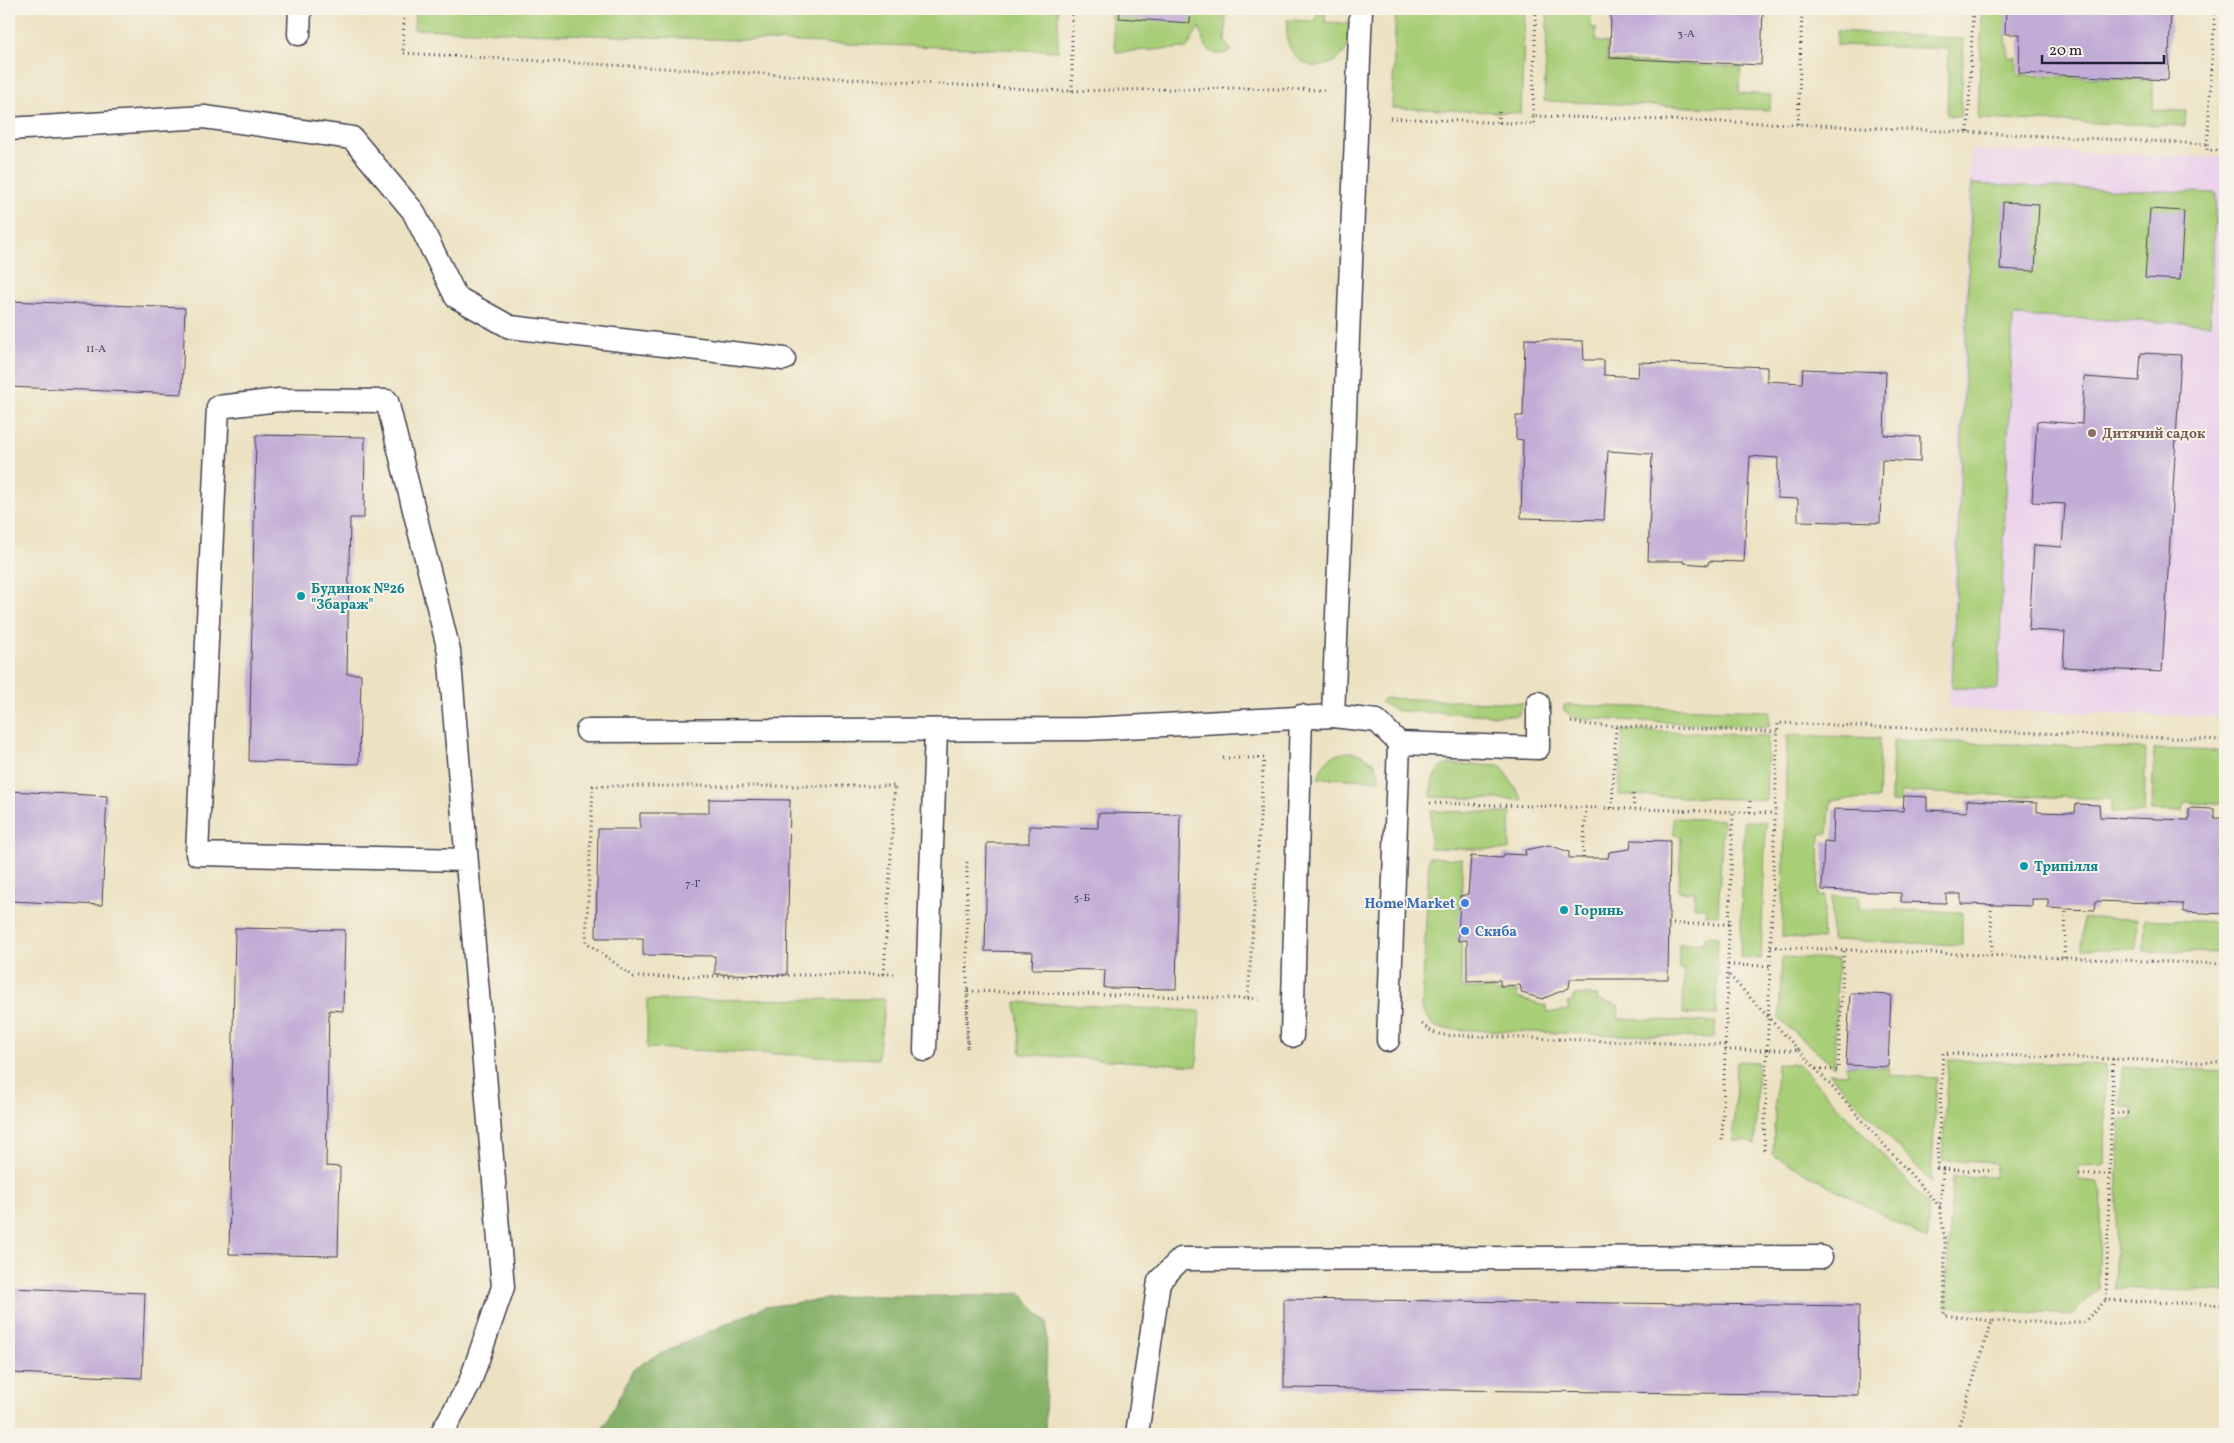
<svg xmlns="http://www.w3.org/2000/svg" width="2234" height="1443" viewBox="0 0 2234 1443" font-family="Vollkorn,serif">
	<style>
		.built { fill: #ebd1eb }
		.green { fill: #a8ce77; stroke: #657859 }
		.forest { fill: #86b168; stroke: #546a52 }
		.building { fill: #c1acd6 }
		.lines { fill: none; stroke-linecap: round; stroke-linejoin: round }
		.service-casing { stroke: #403f4f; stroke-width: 25 }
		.path { stroke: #403f4f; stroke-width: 3; stroke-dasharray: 1 4; stroke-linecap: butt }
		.service { stroke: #fff; stroke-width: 22 }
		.education-dot { fill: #8d6e63; stroke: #f7f3e8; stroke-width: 2 }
		.culture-dot { fill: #0f9aa8; stroke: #f7f3e8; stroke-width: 2 }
		.shop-dot { fill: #3f7fe0; stroke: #f7f3e8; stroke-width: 2 }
		.labels { text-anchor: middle; stroke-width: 4; stroke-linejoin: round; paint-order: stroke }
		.number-label { font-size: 11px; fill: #4a4462 }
		.education-label { font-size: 14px; font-weight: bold; fill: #785e54; stroke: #f7f3e8; text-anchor: start }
		.culture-label { font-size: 14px; font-weight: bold; fill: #0d838f; stroke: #f7f3e8; text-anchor: start }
		.shop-label { font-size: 14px; font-weight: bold; fill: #366cbe; stroke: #f7f3e8; text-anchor: end }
	</style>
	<rect width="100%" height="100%" fill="#f7f3e8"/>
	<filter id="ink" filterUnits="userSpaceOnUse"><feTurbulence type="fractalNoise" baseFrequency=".02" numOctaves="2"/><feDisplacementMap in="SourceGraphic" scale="10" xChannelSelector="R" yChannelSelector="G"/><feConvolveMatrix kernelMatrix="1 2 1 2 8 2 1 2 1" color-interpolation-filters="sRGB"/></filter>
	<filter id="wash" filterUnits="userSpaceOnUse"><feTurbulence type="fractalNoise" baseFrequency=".0096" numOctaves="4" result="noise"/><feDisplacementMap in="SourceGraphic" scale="20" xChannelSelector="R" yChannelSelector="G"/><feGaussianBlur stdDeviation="1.12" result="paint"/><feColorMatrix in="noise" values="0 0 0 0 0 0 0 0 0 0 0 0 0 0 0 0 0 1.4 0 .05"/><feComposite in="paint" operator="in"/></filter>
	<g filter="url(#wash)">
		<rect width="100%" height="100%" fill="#ece2c2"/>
		<path class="built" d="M1971 150 2225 157V717L1948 709Z"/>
		<g class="green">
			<path d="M415 9H860L970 13 972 9H1058V51L414 29Z"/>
			<path d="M1110 9H1226L1225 42 1232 51C1208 60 1205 47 1199 27L1187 48 1116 52Z"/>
			<path d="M1317 9H1325V22L1353 24C1353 72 1298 82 1287 39 1286 33 1287 26 1287 20L1316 21Z"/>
			<path d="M1396 9H1525L1521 113 1392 108Z"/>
			<path d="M1548 9H1592L1591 28H1596V41L1607 43V61L1741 67 1739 93 1771 95 1770 110 1544 101Z"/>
			<path d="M1982 9H2007L2006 44H2008V58H2017V75L2153 80V110L2186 111 2185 126 1978 119Z"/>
			<path d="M1837 31 1964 39 1960 117 1947 115 1949 49 1837 45Z"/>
			<path d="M1972 184 2216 193 2210 324 2013 316 1998 689 1952 688Z"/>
			<path d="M1384 698 1523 703 1518 716 1398 711 1380 702Z"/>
			<path d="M1564 705 1769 711V727L1573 718 1564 710Z"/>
			<path d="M1623 730 1768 736 1766 800 1619 795Z"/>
			<path d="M1787 735 1880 738 1878 799 1831 800 1828 833 1820 834 1818 896H1825L1822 939 1782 937Z"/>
			<path d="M1893 740 2146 749 2144 813 2111 812V799L1901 792V802H1891Z"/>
			<path d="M2154 749 2225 751V804L2184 803 2183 812 2152 811Z"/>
			<path d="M1351 752C1366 755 1380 762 1379 780L1318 778C1324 759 1331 754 1351 752Z"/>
			<path d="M1451 764 1501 766 1523 800 1431 797C1431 783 1434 766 1451 764Z"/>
			<path d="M1431 811 1511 813 1509 850 1430 848Z"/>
			<path d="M1673 818 1723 820 1718 915H1706V908L1694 907 1695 892 1679 891 1681 837 1674 835Z"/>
			<path d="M1744 821 1766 822 1761 959 1740 958Z"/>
			<path d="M1429 857 1462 859 1461 988 1494 989 1497 993 1517 992V998L1546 1006 1547 1013 1569 1010 1567 1003 1573 1001V995H1598L1597 1000 1618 1005 1619 1019 1716 1022 1714 1038 1442 1029 1432 1025 1422 1010Z"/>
			<path d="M1832 896 1859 897V909L1962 912V945L1831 940Z"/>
			<path d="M2083 918 2137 919 2136 949H2082Z"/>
			<path d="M2145 919 2225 922V953L2144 951Z"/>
			<path d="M1705 936 1718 937 1716 1015 1683 1014 1684 969H1679V944L1704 943Z"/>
			<path d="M1782 957 1838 959 1834 1067 1779 1019Z"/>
			<path d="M885 999 878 1059 647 1048V1000Z"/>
			<path d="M1016 1002 1200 1011 1197 1066 1021 1054Z"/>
			<path d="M1948 1060 2106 1065 2104 1165 2078 1166V1180L2097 1182 2102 1192 2098 1289 2072 1315 1945 1307 1953 1177H1995L1996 1163 1942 1160Z"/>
			<path d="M1737 1061 1758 1062 1755 1145 1747 1141H1733Z"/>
			<path d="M1777 1064H1799L1929 1205 1927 1239 1773 1155Z"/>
			<path d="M1846 1065 1888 1067 1889 1075 1937 1078 1931 1182 1829 1073 1848 1074Z"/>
			<path d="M2122 1067 2225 1071V1292L2114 1288 2120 1119 2132 1120 2133 1107H2121Z"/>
		</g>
		<path class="forest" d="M1021 1293 1047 1323 1045 1434H600L633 1370 651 1358 764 1307 849 1296H982Z"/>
		<g id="blocks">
			<g class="building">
				<path d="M1121 9H1191L1190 23 1119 18Z"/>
				<path d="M1611 9H1763L1761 65 1610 58Z"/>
				<path d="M2006 9H2171L2168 80 2019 73 2020 34H2005Z"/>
				<path d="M2003 202 2039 204 2035 271 2000 269Z"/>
				<path d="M2150 209 2184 211 2180 280 2145 278Z"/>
				<path d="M9 301 185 308 182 394 9 387Z"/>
				<path d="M1525 339 1583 341 1584 360H1604V375L1638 377 1639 362 1767 367V381L1802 383 1803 369 1886 372 1884 435 1920 437V462L1882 460 1880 523 1798 521V499L1777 498 1778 458 1750 456 1744 562 1709 561 1708 565 1684 563V561H1648L1652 454 1608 451 1604 520 1521 518 1523 440 1516 439V416H1523Z"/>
				<path d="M2141 353 2181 355 2162 672 2063 667 2065 632 2029 630 2034 545 2062 547 2065 504 2032 502 2037 421 2082 424 2084 377 2139 381Z"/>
				<path d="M256 435 365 437 364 518H350L347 674H361L359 764 249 761Z"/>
				<path d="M9 791 107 796 102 905 9 901Z"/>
				<path d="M1904 796 1927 797V810L1967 812V800L2037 803V812L2075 813 2076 804 2099 805 2100 817 2189 820V808L2214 809V818H2225V914L2183 912V904L2096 901 2095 910 2066 909 2048 908V899H2032V906L1961 904V894H1946V903L1901 902V893L1822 890 1824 841 1833 842 1834 809 1903 811Z"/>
				<path d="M709 799 790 800 787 975 715 974V956L643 955V938H596L598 829H640V813H709Z"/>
				<path d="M1098 813 1180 814 1176 989 1104 988 1105 970 1032 969 1033 952 985 951 987 843H1029V826L1098 828Z"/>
				<path d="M1631 840 1670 841 1668 979H1570L1569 988 1542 999 1522 993 1520 985 1500 986V980L1467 981V940L1458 941 1460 896 1468 894 1471 856 1503 858 1504 854 1526 855 1525 850 1549 845 1569 852V858H1608L1609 852 1630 849Z"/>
				<path d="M235 928 345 930 343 1011 329 1010 326 1166 340 1167 338 1256 229 1254Z"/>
				<path d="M1850 993 1891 995 1888 1067 1846 1065Z"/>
				<path d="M9 1288 145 1293 142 1378 9 1373Z"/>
				<path d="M1284 1299 1859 1306 1858 1395 1284 1388Z"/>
			</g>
		</g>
	</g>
	<g filter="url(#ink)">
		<use href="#blocks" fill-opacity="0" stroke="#403f4f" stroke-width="1"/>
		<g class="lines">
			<g class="service-casing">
				<g id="service">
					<path d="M1361 9 1333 716 1377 721 1399 743 1388 1040"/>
					<path d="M299 34 300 9"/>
					<path d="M9 129 204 117 352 138 413 211 456 297 510 327 784 359"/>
					<path d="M587 731 1088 729 1333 716"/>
					<path d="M1399 743 1538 748V703"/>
					<path d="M1292 1036 1301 716"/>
					<path d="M925 1050 936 730"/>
					<path d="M441 1434 469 1385 503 1287 449 651 387 401 279 400 218 407 197 854 466 860"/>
					<path d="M1137 1434 1159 1281 1181 1259 1821 1257"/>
				</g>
			</g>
			<g class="path">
				<path d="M404 9 403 53 1061 91 1239 88 1324 90"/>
				<path d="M1536 9 1533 116 1798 124 2208 144"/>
				<path d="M2215 9 2207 150 2225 151"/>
				<path d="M1072 91V9"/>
				<path d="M1390 118 1534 124 1533 116"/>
				<path d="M1499 123V112"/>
				<path d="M1798 124 1802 9"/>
				<path d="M1968 132 1973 9"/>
				<path d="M1571 722 1592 725 1777 732"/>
				<path d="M1223 758H1264L1248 998"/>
				<path d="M1633 794 1634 809"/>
				<path d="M1430 803 1775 813"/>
				<path d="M1612 808 1616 726"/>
				<path d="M1750 812V798"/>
				<path d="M1583 858 1586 808"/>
				<path d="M967 862V1049L968 991 1260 999"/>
				<path d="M1991 905 1992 956"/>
				<path d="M1668 924H1729"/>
				<path d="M1771 947 2225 964"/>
				<path d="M2064 958 2066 909"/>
				<path d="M1728 965 1770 966"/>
				<path d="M884 974 895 786H593L586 942 634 977 894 974"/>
				<path d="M1422 1024 1432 1032 1443 1035 1725 1045"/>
				<path d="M1725 1050H1799L1728 974"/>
				<path d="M1799 1050 1940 1207"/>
				<path d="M2113 1059 2106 1300 2225 1305"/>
				<path d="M1816 1069 1838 1070 1844 950"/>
				<path d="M2112 1113H2132"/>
				<path d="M1722 1140 1733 812"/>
				<path d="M1764 1150 1778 723 2225 740"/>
				<path d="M1943 1169 1996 1171"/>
				<path d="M2079 1174H2110"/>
				<path d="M1992 1321 1944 1315 1945 1242 1940 1207 1943 1169 1937 1168 1943 1053 2225 1063"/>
				<path d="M1931 1434H2062"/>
				<path d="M1956 1434 1992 1321 2083 1323 2106 1300"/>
			</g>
			<use href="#service" class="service"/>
		</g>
	</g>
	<circle class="education-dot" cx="2092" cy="433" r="5"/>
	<g class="culture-dot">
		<circle cx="301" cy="596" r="5"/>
		<circle cx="2024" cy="866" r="5"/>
		<circle cx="1564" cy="910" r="5"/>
	</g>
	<g class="shop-dot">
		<circle cx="1465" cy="903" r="5"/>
		<circle cx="1465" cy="931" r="5"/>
	</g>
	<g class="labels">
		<g class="number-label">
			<text x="1686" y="37">3-А</text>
			<text x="96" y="352">11-А</text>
			<text x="693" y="887">7-Г</text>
			<text x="1082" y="901">5-Б</text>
		</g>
		<g class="education-label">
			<text x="2102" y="438">Дитячий садок</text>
		</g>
		<g class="culture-label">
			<text x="311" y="593">Будинок №26<tspan x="311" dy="16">"Збараж"</tspan></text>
			<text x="2034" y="871">Трипілля</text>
			<text x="1574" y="915">Горинь</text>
		</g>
		<g class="shop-label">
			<text x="1455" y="908">Home Market</text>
			<text x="1475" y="936" text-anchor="start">Скиба</text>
		</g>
	</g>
	<rect width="2234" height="1443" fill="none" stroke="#f7f3e8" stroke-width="30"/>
	<path d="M2042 55v8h122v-8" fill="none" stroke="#22223b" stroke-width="2.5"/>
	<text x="2049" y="55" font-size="15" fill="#22223b" stroke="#f7f3e8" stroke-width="4" paint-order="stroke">20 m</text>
</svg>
